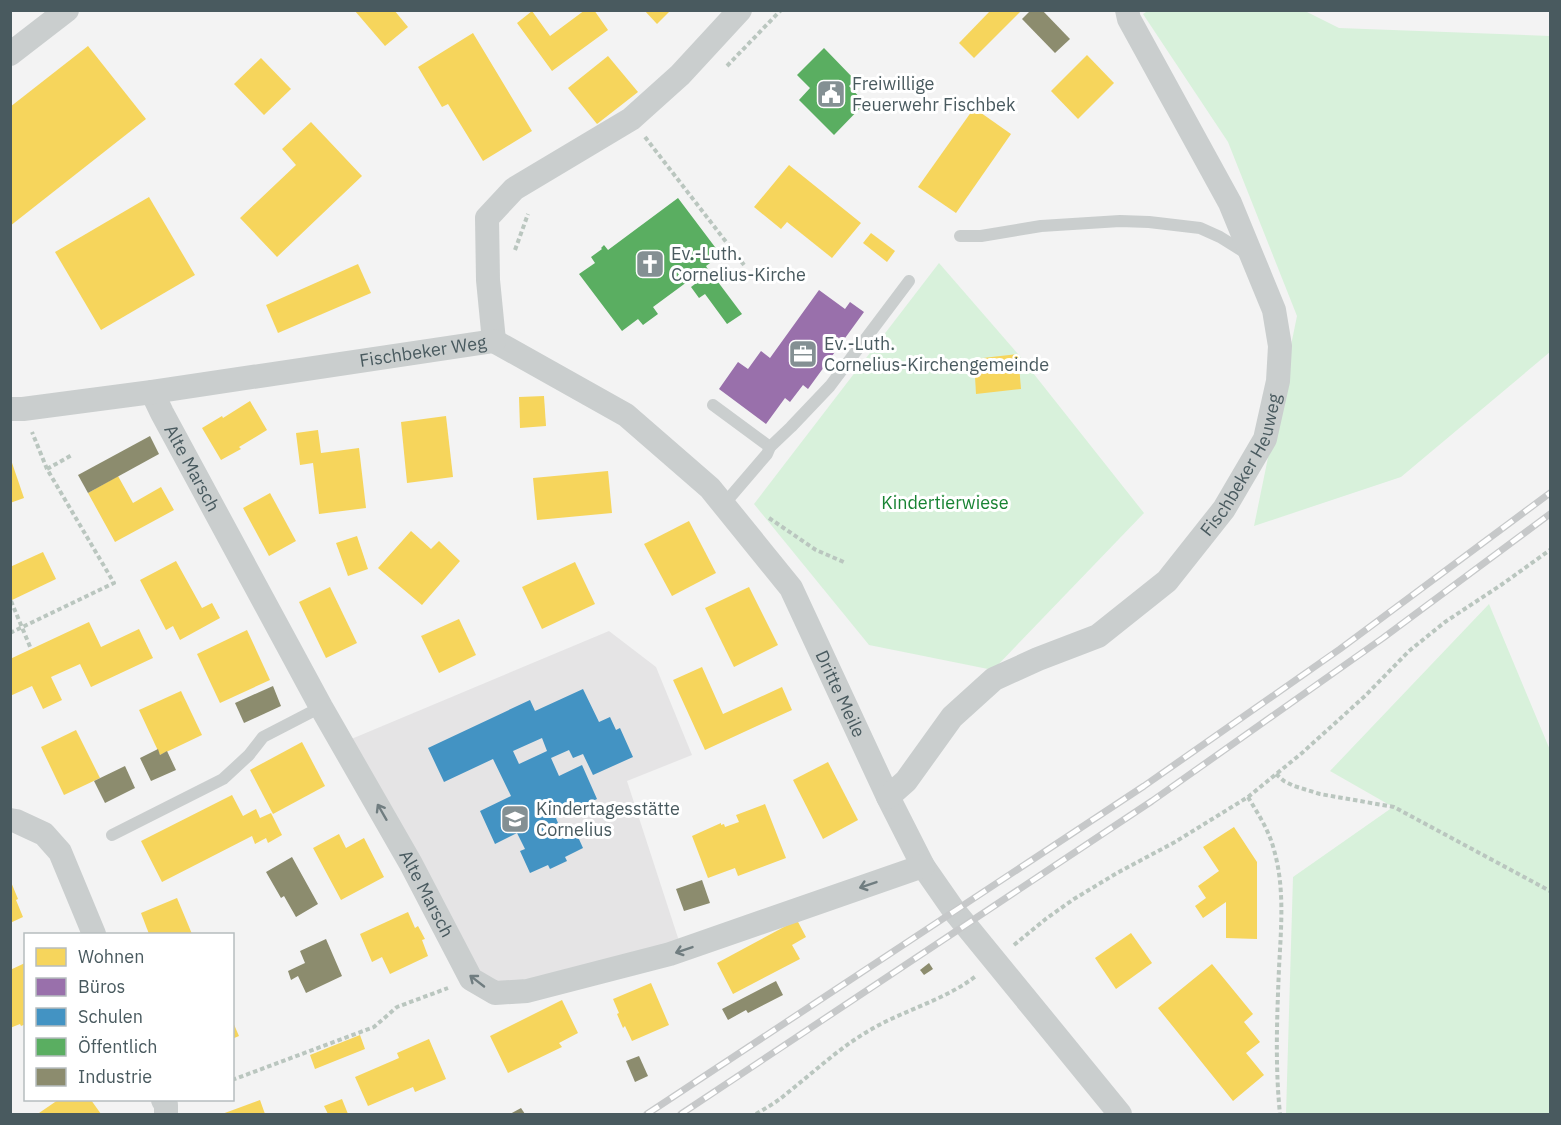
<svg xmlns="http://www.w3.org/2000/svg" width="1561" height="1125" viewBox="0 0 1561 1125" font-family="'IBM Plex Sans',sans-serif">
	<style>
		.education { fill: #e5e4e5 }
		.green { fill: #d8f1db }
		.homes { fill: #f6d55c }
		.offices { fill: #9970ab }
		.schools { fill: #4393c3; fill-rule: evenodd }
		.public { fill: #5aae61 }
		.industry { fill: #8c8c6e }
		.lines { fill: none; stroke-linecap: round; stroke-linejoin: round }
		.path { stroke: #bac6bf; stroke-width: 4; stroke-dasharray: 4.5 3; stroke-linecap: butt }
		.service { stroke: #cacece; stroke-width: 12 }
		.minor { stroke: #cacece; stroke-width: 24 }
		.rail-casing { stroke: #c6c8c9; stroke-width: 7 }
		.rail { stroke: #fff; stroke-width: 4.5; stroke-dasharray: 14; stroke-linecap: butt }
		.oneway { stroke: #707d80 }
		.labels { text-anchor: middle; stroke-width: 6; stroke-linejoin: round; paint-order: stroke }
		.poi-label { font-size: 18px; fill: #495a5f; stroke: #fff; text-anchor: start }
		.street-label { font-size: 18px; fill: #495a5f; stroke: #fff }
		.park-label { font-size: 18px; fill: #188333; stroke: #fff }
	</style>
	<rect width="100%" height="100%" fill="#f3f3f3"/>
	<path class="education" d="M609 631 656 667 692 755 627 781 679 941 528 989 487 984 349 740Z"/>
	<g class="green">
		<path d="M1149 10 1305 11 1339 28 1550 36V352L1401 477 1254 526 1297 316 1228 142 1143 14Z"/>
		<path d="M939 263 1018 354 1144 513 993 670 869 645 754 504Z"/>
		<path d="M1489 604 1550 750V1114H1286L1293 877 1393 807 1330 771Z"/>
	</g>
	<g class="homes">
		<path d="M357 10H394L408 27 385 46 355 11Z"/>
		<path d="M585 10H594L608 30 552 71 517 23 532 11 550 36Z"/>
		<path d="M644 10H671L657 24Z"/>
		<path d="M991 10H1019L1020 12 974 58 959 43Z"/>
		<path d="M473 33 532 131 483 161 448 104 442 107 418 67Z"/>
		<path d="M88 46 146 119 10 226V107Z"/>
		<path d="M1087 55 1114 83 1078 119 1051 91Z"/>
		<path d="M608 56 638 92 597 124 568 88Z"/>
		<path d="M261 58 291 89 264 115 234 84Z"/>
		<path d="M974 108 1011 134 956 213 918 187Z"/>
		<path d="M311 122 362 176 277 257 240 218 296 165 282 149Z"/>
		<path d="M789 165 861 223 832 258 787 222 781 229 754 207Z"/>
		<path d="M149 197 195 275 101 330 55 252Z"/>
		<path d="M871 233 895 251 887 262 863 243Z"/>
		<path d="M358 264 371 293 278 333 266 305Z"/>
		<path d="M1018 354 1021 389 976 394 974 359Z"/>
		<path d="M544 396 546 426 520 428 519 397Z"/>
		<path d="M250 401 267 430 239 447 241 449 221 460 202 428 222 416 223 418Z"/>
		<path d="M446 416 453 477 407 483 401 422Z"/>
		<path d="M318 430 321 453 359 448 366 508 319 514 313 463 300 465 296 433Z"/>
		<path d="M10 457 24 498 10 503Z"/>
		<path d="M608 471 612 513 537 520 533 478Z"/>
		<path d="M118 476 133 503 161 487 174 510 115 542 88 493Z"/>
		<path d="M270 493 296 541 269 556 243 508Z"/>
		<path d="M689 521 716 573 672 596 644 544Z"/>
		<path d="M411 531 431 549 439 541 460 561 422 605 378 568Z"/>
		<path d="M357 536 368 569 348 576 336 543Z"/>
		<path d="M43 552 56 579 10 601V567Z"/>
		<path d="M176 561 202 608 212 603 220 618 180 640 173 626 166 630 140 580Z"/>
		<path d="M575 562 595 604 542 629 522 587Z"/>
		<path d="M330 587 357 643 326 658 299 602Z"/>
		<path d="M749 587 778 645 734 667 705 608Z"/>
		<path d="M459 619 476 655 439 673 421 636Z"/>
		<path d="M89 622 101 647 139 629 153 658 91 687 80 664 51 677 62 700 43 709 32 686 10 696V659Z"/>
		<path d="M247 630 270 680 220 703 197 654Z"/>
		<path d="M702 667 723 714 782 687 792 710 705 750 673 680Z"/>
		<path d="M181 691 202 735 160 755 139 710Z"/>
		<path d="M76 730 100 778 64 795 41 747Z"/>
		<path d="M302 742 325 786 273 814 250 770Z"/>
		<path d="M828 762 858 820 823 839 793 780Z"/>
		<path d="M232 795 243 816 256 809 260 818 271 813 282 835 268 843 266 838 255 844 252 836 162 882 141 841Z"/>
		<path d="M765 804 786 858 738 876 735 868 708 878 692 836 721 823V825L724 824 725 827 739 822 736 815Z"/>
		<path d="M1234 827 1257 862V939L1226 938V902L1203 918 1195 906 1206 898 1198 886 1219 871 1203 847Z"/>
		<path d="M339 834 346 848 364 838 384 877 341 900 313 848Z"/>
		<path d="M11 882 18 899 16 900 23 917 10 923Z"/>
		<path d="M177 898 192 934H149L141 913Z"/>
		<path d="M408 912 415 928 418 926 425 939 422 940 428 956 390 974 382 957 372 962 360 934Z"/>
		<path d="M797 920 806 937 792 945 800 959 733 994 717 963Z"/>
		<path d="M1131 933 1152 963 1116 989 1095 958Z"/>
		<path d="M25 963 26 1024 21 1026 20 1024 10 1028V970Z"/>
		<path d="M1212 964 1253 1014 1244 1022 1260 1042 1246 1053 1264 1075 1233 1101 1158 1008Z"/>
		<path d="M651 983 669 1025 632 1041 625 1026 623 1028 617 1014 619 1013 613 999Z"/>
		<path d="M562 1000 578 1033 559 1043 562 1047 508 1073 490 1036Z"/>
		<path d="M232 1020 239 1036 232 1039Z"/>
		<path d="M360 1035 365 1049 315 1069 310 1055Z"/>
		<path d="M429 1039 446 1079 415 1092 413 1087 368 1106 355 1077 399 1058 397 1053Z"/>
		<path d="M342 1099 348 1114H328L324 1106Z"/>
		<path d="M58 1100H91L101 1114H40L39 1113Z"/>
		<path d="M260 1100 265 1114H222Z"/>
	</g>
	<path class="offices" d="M819 290 845 309 850 302 864 312 808 389 803 385 790 402 785 398 766 424 719 389 738 362 748 369 761 351 770 358Z"/>
	<path class="schools" d="M583 689 599 722 610 717 616 730 620 728 633 757 593 775 583 754 573 758 569 750 551 758 559 776 582 765 597 799 556 818 562 833 574 828 583 848 565 857 567 861 550 869 548 865 530 873 520 851 525 849 517 833 495 844 480 811 511 796 493 759 444 782 428 748 530 700 535 711ZM542 738 547 751 519 764 513 751Z"/>
	<g class="public">
		<path d="M824 48 855 80 849 86 865 103 834 135 799 100 810 88 797 75Z"/>
		<path d="M678 198 721 255 706 266 710 273 714 270 722 280 718 282 742 314 727 324 705 294 699 298 691 287 695 284 691 279 653 307 658 314 643 325 638 319 622 331 579 274 595 263 591 257 602 249 601 248 604 245 608 250Z"/>
	</g>
	<g class="industry">
		<path d="M1031 10H1042L1070 39 1055 53 1022 19Z"/>
		<path d="M150 436 159 454 88 493 78 475Z"/>
		<path d="M273 686 281 706 244 723 235 703Z"/>
		<path d="M158 749 160 755 167 751 176 770 151 781 140 758Z"/>
		<path d="M125 766 135 788 105 803 94 781Z"/>
		<path d="M292 857 318 904 296 917 284 896 281 898 266 872Z"/>
		<path d="M702 880 710 903 684 911 676 889Z"/>
		<path d="M326 939 342 976 306 993 298 976 291 980 288 971 305 963 300 951Z"/>
		<path d="M929 963 933 969 924 975 920 970Z"/>
		<path d="M776 981 783 995 748 1013 746 1010 728 1020 722 1009Z"/>
		<path d="M639 1056 648 1076 635 1082 626 1061Z"/>
		<path d="M521 1108 525 1114H510Z"/>
	</g>
	<g class="lines">
		<g class="path">
			<path d="M727 66 781 10"/>
			<path d="M645 137 744 265"/>
			<path d="M515 250 528 214"/>
			<path d="M47 469 72 455"/>
			<path d="M769 518 816 550 846 563"/>
			<path d="M11 601 31 649"/>
			<path d="M10 633 114 583 47 469 32 432"/>
			<path d="M1276 774 1284 781 1294 786 1320 794 1394 807 1550 891"/>
			<path d="M1248 797C1258 814 1269 830 1274 850 1285 888 1281 929 1279 968 1277 1017 1275 1066 1280 1114"/>
			<path d="M1014 945 1047 918 1074 899 1117 873 1175 842 1248 797 1302 753 1365 696 1409 651 1445 622 1501 585 1550 550"/>
			<path d="M232 1080 374 1027 397 1007 448 988"/>
			<path d="M756 1114C766 1108 777 1102 786 1094 814 1072 839 1048 870 1030 904 1010 945 1000 976 976"/>
		</g>
		<g class="service">
			<path d="M960 236H981L1041 226 1120 221 1149 222 1200 228 1220 237 1249 255"/>
			<path d="M713 405 770 447 767 454 731 496 721 503"/>
			<path d="M770 447 791 427 830 386 909 281"/>
			<path d="M112 835 223 779 249 755 263 737 321 707"/>
		</g>
		<g class="minor">
			<path d="M10 54 67 10"/>
			<path id="s1" d="M494 341 626 415 710 488 791 588 888 797 923 866 955 912 1120 1114"/>
			<path d="M494 341 488 280 487 218 514 189 631 119 680 75 740 10"/>
			<path id="s2" d="M152 392 162 413 321 707 411 864 471 979 495 993 527 991 670 954 923 866"/>
			<path id="s3" d="M10 409H23L152 392 494 341"/>
			<path id="s4" d="M888 797 906 781 952 717 994 679 1038 659 1098 636 1167 581 1224 509 1265 439 1278 381 1280 346 1274 310 1230 203 1129 19 1127 10"/>
			<path d="M10 820 16 821 44 834 60 852 94 934"/>
			<path d="M163 1100 166 1105V1114"/>
		</g>
		<g class="rail-casing">
			<g id="rail">
				<path d="M647 1114 1144 786 1340 649 1550 493"/>
				<path d="M681 1114 1152 801 1383 638 1550 514"/>
			</g>
		</g>
		<use href="#rail" class="rail"/>
	</g>
	<defs><path id="oneway-shaft" d="M-6 0H5M1.5-3L5.5 0L1.5 3" fill="none" stroke-width="1.6" stroke-linecap="round" stroke-linejoin="round" transform="scale(1.5)"/></defs>
	<g class="oneway">
		<use href="#oneway-shaft" transform="translate(382 812) rotate(-120)"/>
		<use href="#oneway-shaft" transform="translate(868 885) rotate(161)"/>
		<use href="#oneway-shaft" transform="translate(684 950) rotate(161)"/>
		<use href="#oneway-shaft" transform="translate(477 981) rotate(-142)"/>
	</g>
	<defs>
		<g id="civic-square" transform="scale(1.5)"><rect x="-9" y="-9" width="18" height="18" rx="4" fill="#849093" stroke="#fff"/><path d="M-.6-6.5H3V-4.5H.6V-3L4-1V1h2V6H-6V1h2V-1L-.6-3ZM-1.2 2.5V6h2.4V2.5Z" fill="#fff"/></g>
		<g id="church-square" transform="scale(1.5)"><rect x="-9" y="-9" width="18" height="18" rx="4" fill="#849093" stroke="#fff"/><path d="M-1.2-6h2.4v3.5h3.3v2.4h-3.3V6h-2.4V-.1h-3.3v-2.4h3.3Z" fill="#fff"/></g>
		<g id="office-square" transform="scale(1.5)"><rect x="-9" y="-9" width="18" height="18" rx="4" fill="#849093" stroke="#fff"/><path d="M-6-3h4V-5.5h4V-3h4V5H-6ZM-1-4.5V-3h2v-1.5ZM-6 0V1H6V0Z" fill="#fff"/></g>
		<g id="school-square" transform="scale(1.5)"><rect x="-9" y="-9" width="18" height="18" rx="4" fill="#849093" stroke="#fff"/><path d="M0-5L7-2L0 1L-7-2ZM-4 1L0 2.5L4 1V4Q0 6-4 4Z" fill="#fff"/></g>
	</defs>
	<g fill-rule="evenodd">
		<use href="#civic-square" x="831" y="94"/>
		<use href="#church-square" x="650" y="264"/>
		<use href="#office-square" x="803" y="354"/>
		<use href="#school-square" x="515" y="819"/>
	</g>
	<g class="labels">
		<g class="poi-label">
			<text x="852" y="90">Freiwillige<tspan x="852" dy="21">Feuerwehr Fischbek</tspan></text>
			<text x="671" y="260">Ev.-Luth.<tspan x="671" dy="21">Cornelius-Kirche</tspan></text>
			<text x="824" y="350">Ev.-Luth.<tspan x="824" dy="21">Cornelius-Kirchengemeinde</tspan></text>
			<text x="536" y="815">Kindertagesstätte<tspan x="536" dy="21">Cornelius</tspan></text>
		</g>
		<g class="street-label">
			<text dy="6" stroke="none"><textPath href="#s3" startOffset="417">Fischbeker Weg</textPath></text>
			<text dy="6" stroke="none"><textPath href="#s4" startOffset="500">Fischbeker Heuweg</textPath></text>
			<text dy="6" stroke="none"><textPath href="#s2" startOffset="86">Alte Marsch</textPath></text>
			<text dy="6" stroke="none"><textPath href="#s1" startOffset="508">Dritte Meile</textPath></text>
			<text dy="6" stroke="none"><textPath href="#s2" startOffset="572">Alte Marsch</textPath></text>
		</g>
		<g class="park-label">
			<text x="945" y="509">Kindertierwiese</text>
		</g>
	</g>
	<rect width="1561" height="1125" fill="none" stroke="#495a5f" stroke-width="24"/>
	<rect x="24" y="933" width="210" height="168" fill="#ffffff" stroke="#b6bdbf" stroke-width="1.5"/>
	<rect x="36" y="948" width="30" height="18" fill="#f6d55c" stroke="#b6bdbf" stroke-width="1.5"/>
	<text x="78" y="963" font-size="18" fill="#495a5f">Wohnen</text>
	<rect x="36" y="978" width="30" height="18" fill="#9970ab" stroke="#b6bdbf" stroke-width="1.5"/>
	<text x="78" y="993" font-size="18" fill="#495a5f">Büros</text>
	<rect x="36" y="1008" width="30" height="18" fill="#4393c3" stroke="#b6bdbf" stroke-width="1.5"/>
	<text x="78" y="1023" font-size="18" fill="#495a5f">Schulen</text>
	<rect x="36" y="1038" width="30" height="18" fill="#5aae61" stroke="#b6bdbf" stroke-width="1.5"/>
	<text x="78" y="1053" font-size="18" fill="#495a5f">Öffentlich</text>
	<rect x="36" y="1068" width="30" height="18" fill="#8c8c6e" stroke="#b6bdbf" stroke-width="1.5"/>
	<text x="78" y="1083" font-size="18" fill="#495a5f">Industrie</text>
</svg>
